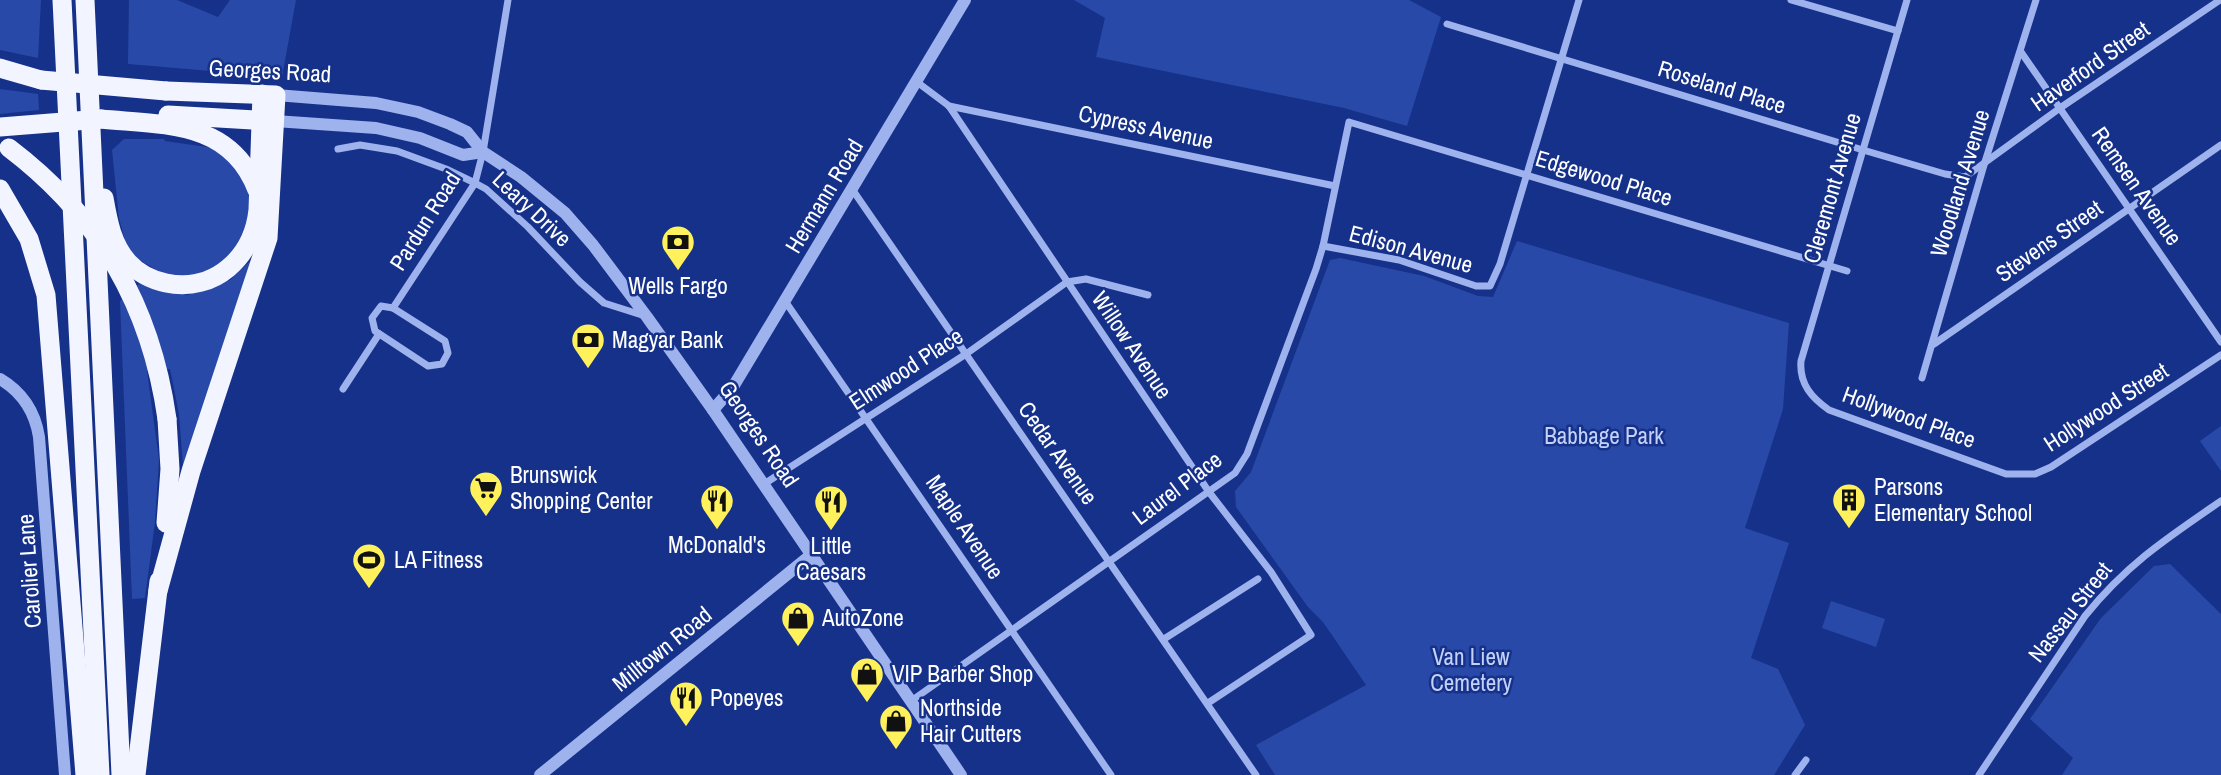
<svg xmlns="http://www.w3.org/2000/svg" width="2221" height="775" viewBox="0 0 2221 775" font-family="'Archivo Narrow',sans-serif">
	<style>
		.green { fill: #2949a8 }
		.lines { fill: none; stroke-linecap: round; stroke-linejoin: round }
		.minor { stroke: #9eb2ee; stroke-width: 7 }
		.tertiary { stroke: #9eb2ee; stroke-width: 12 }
		.trunk { stroke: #f2f4ff; stroke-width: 19 }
		.trunk-bridge { stroke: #f2f4ff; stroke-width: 19 }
		.labels { text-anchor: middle; stroke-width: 5; stroke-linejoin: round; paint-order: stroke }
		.street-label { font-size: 23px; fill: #fff; stroke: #163189 }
		.poi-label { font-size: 23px; fill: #fff; stroke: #163189; text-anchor: start }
		.park-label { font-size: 23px; fill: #c4d2fa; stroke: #163189 }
	</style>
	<rect width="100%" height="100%" fill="#163189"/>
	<g class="green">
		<path d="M0 0H41L38 58 0 50Z"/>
		<path d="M129 0H177L218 17 230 0H296L282 77 128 64Z"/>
		<path d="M1074 0H1409L1441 17 1407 126 1344 108 1096 57 1105 18Z"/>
		<path d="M0 89 38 94 39 110 0 114Z"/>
		<path d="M124 139H164L165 141 221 149 247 179 251 210 240 248 203 275 167 276 134 257 125 241 119 218 112 150Z"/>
		<path d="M1517 241 1789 323 1783 409 1745 528 1789 543 1751 658 1778 669 1805 725 1774 775H1275L1256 745 1366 685 1323 622 1308 607 1236 507 1235 491 1251 472 1330 260 1340 258 1424 276 1478 296 1493 297Z"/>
		<path d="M260 252 183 467 179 414 170 369 147 371 159 460 155 522 145 598 132 599 120 301 140 283 187 295 230 280Z"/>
		<path d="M2221 426V471L2200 441Z"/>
		<path d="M2170 564 2221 614V775H2062L2073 758 2030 719 2101 618 2154 566Z"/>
		<path d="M1831 601 1885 619 1876 647 1822 628Z"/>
	</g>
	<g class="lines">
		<g class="minor">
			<path d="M1791 0 1898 31"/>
			<path d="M1907 0 1801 361C1799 384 1812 398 1829 410L2006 474H2035L2051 467 2221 355"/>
			<path d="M1447 24 1863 150 1945 174 1965 177 2060 108 2220 0"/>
			<path d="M2021 52 2221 342"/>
			<path d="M917 82 949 106 1209 492 1271 572 1311 635 1208 703"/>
			<path d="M949 106 1335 186"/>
			<path d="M338 149 360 145 397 151 446 169 475 183 486 189 528 227 580 282 604 303 645 316"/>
			<path d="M852 189 1256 775"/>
			<path d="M1323 246 1399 260 1476 286H1490L1500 264 1579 0"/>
			<path d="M785 301 1111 775"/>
			<path d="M381 306 393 308 445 341 448 353 442 364 428 366 375 331 372 318Z"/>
			<path d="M393 308 475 183 483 152 508 0"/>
			<path d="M1934 344 2221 145"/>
			<path d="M1922 378 1984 165 2036 0"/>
			<path d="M343 389 379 334"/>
			<path d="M764 484 966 354 1067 282 1086 279 1148 295"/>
			<path d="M1164 639 1258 579"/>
			<path d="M911 701 1235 473 1247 454 1316 269 1323 246 1349 122 1847 271"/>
			<path d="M1795 775 1806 760"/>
			<path d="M1979 775 2085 616C2127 564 2167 538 2221 501"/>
		</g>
		<g class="tertiary">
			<path d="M276 95 376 103 418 112 450 124 467 132 483 152 521 177 565 213 593 245 647 317 713 410 961 775"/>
			<path d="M275 121 376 128 420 138 463 155 483 152"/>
			<path d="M0 379C22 392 35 412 39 437L65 775"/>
			<path d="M713 410 733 387 965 0"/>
			<path d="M540 775 811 555"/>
		</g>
		<g class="trunk">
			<path d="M62 0 100 775"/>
			<path d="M85 0 121 775"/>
			<path d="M0 68 41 80"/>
			<path d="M168 115 271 121"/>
			<path d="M101 119C163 125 231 120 257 190"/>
			<path d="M0 189 29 239 46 295 85 775"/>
			<path d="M104 198C108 221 112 244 128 262 138 273 152 280 166 283 215 293 253 257 258 210L262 94"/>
			<path d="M166 523 170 469 167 419"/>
			<path d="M158 591 191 471 268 238 276 95 166 91"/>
			<path d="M136 775 159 581"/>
		</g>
		<g class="trunk-bridge">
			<path d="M41 80 166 91"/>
			<path d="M0 127 101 119"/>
			<path d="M9 148C100 217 151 306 167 419"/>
		</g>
	</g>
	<defs>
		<g id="bank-pin" transform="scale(1.75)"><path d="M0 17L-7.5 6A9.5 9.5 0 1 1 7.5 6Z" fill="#fff15c" stroke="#163189"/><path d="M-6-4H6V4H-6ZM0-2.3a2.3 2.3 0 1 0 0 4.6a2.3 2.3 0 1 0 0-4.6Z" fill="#111"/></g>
		<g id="supermarket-pin" transform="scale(1.75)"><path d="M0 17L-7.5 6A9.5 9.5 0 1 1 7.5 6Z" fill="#fff15c" stroke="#163189"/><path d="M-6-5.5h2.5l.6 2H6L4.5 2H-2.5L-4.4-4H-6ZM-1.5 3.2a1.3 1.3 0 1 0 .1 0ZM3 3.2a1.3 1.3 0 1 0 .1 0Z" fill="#111"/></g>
		<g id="building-pin" transform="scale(1.75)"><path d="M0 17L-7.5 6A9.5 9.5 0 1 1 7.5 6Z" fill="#fff15c" stroke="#163189"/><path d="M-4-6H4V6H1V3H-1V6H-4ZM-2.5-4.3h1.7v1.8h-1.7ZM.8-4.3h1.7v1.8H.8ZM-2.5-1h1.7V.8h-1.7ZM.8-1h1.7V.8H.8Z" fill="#111"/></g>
		<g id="restaurant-pin" transform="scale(1.75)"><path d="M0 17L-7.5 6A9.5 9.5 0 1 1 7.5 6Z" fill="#fff15c" stroke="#163189"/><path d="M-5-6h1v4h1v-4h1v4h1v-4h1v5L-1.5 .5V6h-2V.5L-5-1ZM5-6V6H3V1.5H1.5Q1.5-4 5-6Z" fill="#111"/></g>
		<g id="stadium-pin" transform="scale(1.75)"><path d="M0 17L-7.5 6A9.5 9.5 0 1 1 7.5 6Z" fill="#fff15c" stroke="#163189"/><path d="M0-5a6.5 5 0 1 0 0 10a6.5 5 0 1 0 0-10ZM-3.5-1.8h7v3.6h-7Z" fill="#111"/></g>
		<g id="shop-pin" transform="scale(1.75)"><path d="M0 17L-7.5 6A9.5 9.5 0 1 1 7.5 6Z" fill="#fff15c" stroke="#163189"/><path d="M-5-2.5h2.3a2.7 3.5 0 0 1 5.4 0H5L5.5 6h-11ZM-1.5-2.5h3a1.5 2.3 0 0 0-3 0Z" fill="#111"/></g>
	</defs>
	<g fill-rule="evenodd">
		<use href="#bank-pin" x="678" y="242"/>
		<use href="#bank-pin" x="588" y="340"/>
		<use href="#supermarket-pin" x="486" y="488"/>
		<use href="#building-pin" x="1849" y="500"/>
		<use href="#restaurant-pin" x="717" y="501"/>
		<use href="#restaurant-pin" x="831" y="502"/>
		<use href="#stadium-pin" x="369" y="560"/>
		<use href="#shop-pin" x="798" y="618"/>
		<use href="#shop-pin" x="867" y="674"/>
		<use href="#restaurant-pin" x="686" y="698"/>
		<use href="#shop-pin" x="896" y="721"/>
	</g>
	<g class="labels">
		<g class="street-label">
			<text transform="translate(2090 66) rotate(-35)" y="8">Haverford Street</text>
			<text transform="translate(270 71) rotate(3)" y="8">Georges Road</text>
			<text transform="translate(1722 87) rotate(17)" y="8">Roseland Place</text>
			<text transform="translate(1146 127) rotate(12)" y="8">Cypress Avenue</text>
			<text transform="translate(1604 178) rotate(17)" y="8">Edgewood Place</text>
			<text transform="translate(1960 183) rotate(-73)" y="8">Woodland Avenue</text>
			<text transform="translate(2137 186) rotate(55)" y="8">Remsen Avenue</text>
			<text transform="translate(1832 188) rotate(-74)" y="8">Cleremont Avenue</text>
			<text transform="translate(824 196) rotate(-59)" y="8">Hermann Road</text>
			<text transform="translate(532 209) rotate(43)" y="8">Leary Drive</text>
			<text transform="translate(425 221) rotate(-58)" y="8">Pardun Road</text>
			<text transform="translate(2049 241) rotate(-35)" y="8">Stevens Street</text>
			<text transform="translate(1411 249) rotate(15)" y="8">Edison Avenue</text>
			<text transform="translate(1132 345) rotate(56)" y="8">Willow Avenue</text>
			<text transform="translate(906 369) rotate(-33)" y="8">Elmwood Place</text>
			<text transform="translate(2106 407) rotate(-33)" y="8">Hollywood Street</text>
			<text transform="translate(1909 417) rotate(20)" y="8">Hollywood Place</text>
			<text transform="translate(759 434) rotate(56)" y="8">Georges Road</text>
			<text transform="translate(1058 453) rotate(55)" y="8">Cedar Avenue</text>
			<text transform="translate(1177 488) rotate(-37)" y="8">Laurel Place</text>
			<text transform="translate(965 527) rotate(56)" y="8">Maple Avenue</text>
			<text transform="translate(29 571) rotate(-94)" y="8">Carolier Lane</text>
			<text transform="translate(2070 612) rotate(-52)" y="8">Nassau Street</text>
			<text transform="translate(662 649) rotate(-39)" y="8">Milltown Road</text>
		</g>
		<g class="poi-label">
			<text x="678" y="294" text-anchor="middle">Wells Fargo</text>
			<text x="612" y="348">Magyar Bank</text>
			<text x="510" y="483">Brunswick<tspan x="510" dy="26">Shopping Center</tspan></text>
			<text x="1874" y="495">Parsons<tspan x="1874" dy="26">Elementary School</tspan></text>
			<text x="717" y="553" text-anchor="middle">McDonald's</text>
			<text x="831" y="554" text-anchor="middle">Little<tspan x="831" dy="26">Caesars</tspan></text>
			<text x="394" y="568">LA Fitness</text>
			<text x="822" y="626">AutoZone</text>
			<text x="892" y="682">VIP Barber Shop</text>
			<text x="710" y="706">Popeyes</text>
			<text x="920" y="716">Northside<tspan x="920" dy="26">Hair Cutters</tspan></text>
		</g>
		<g class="park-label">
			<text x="1604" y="444">Babbage Park</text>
			<text x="1471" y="665">Van Liew<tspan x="1471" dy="26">Cemetery</tspan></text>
		</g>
	</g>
</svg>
